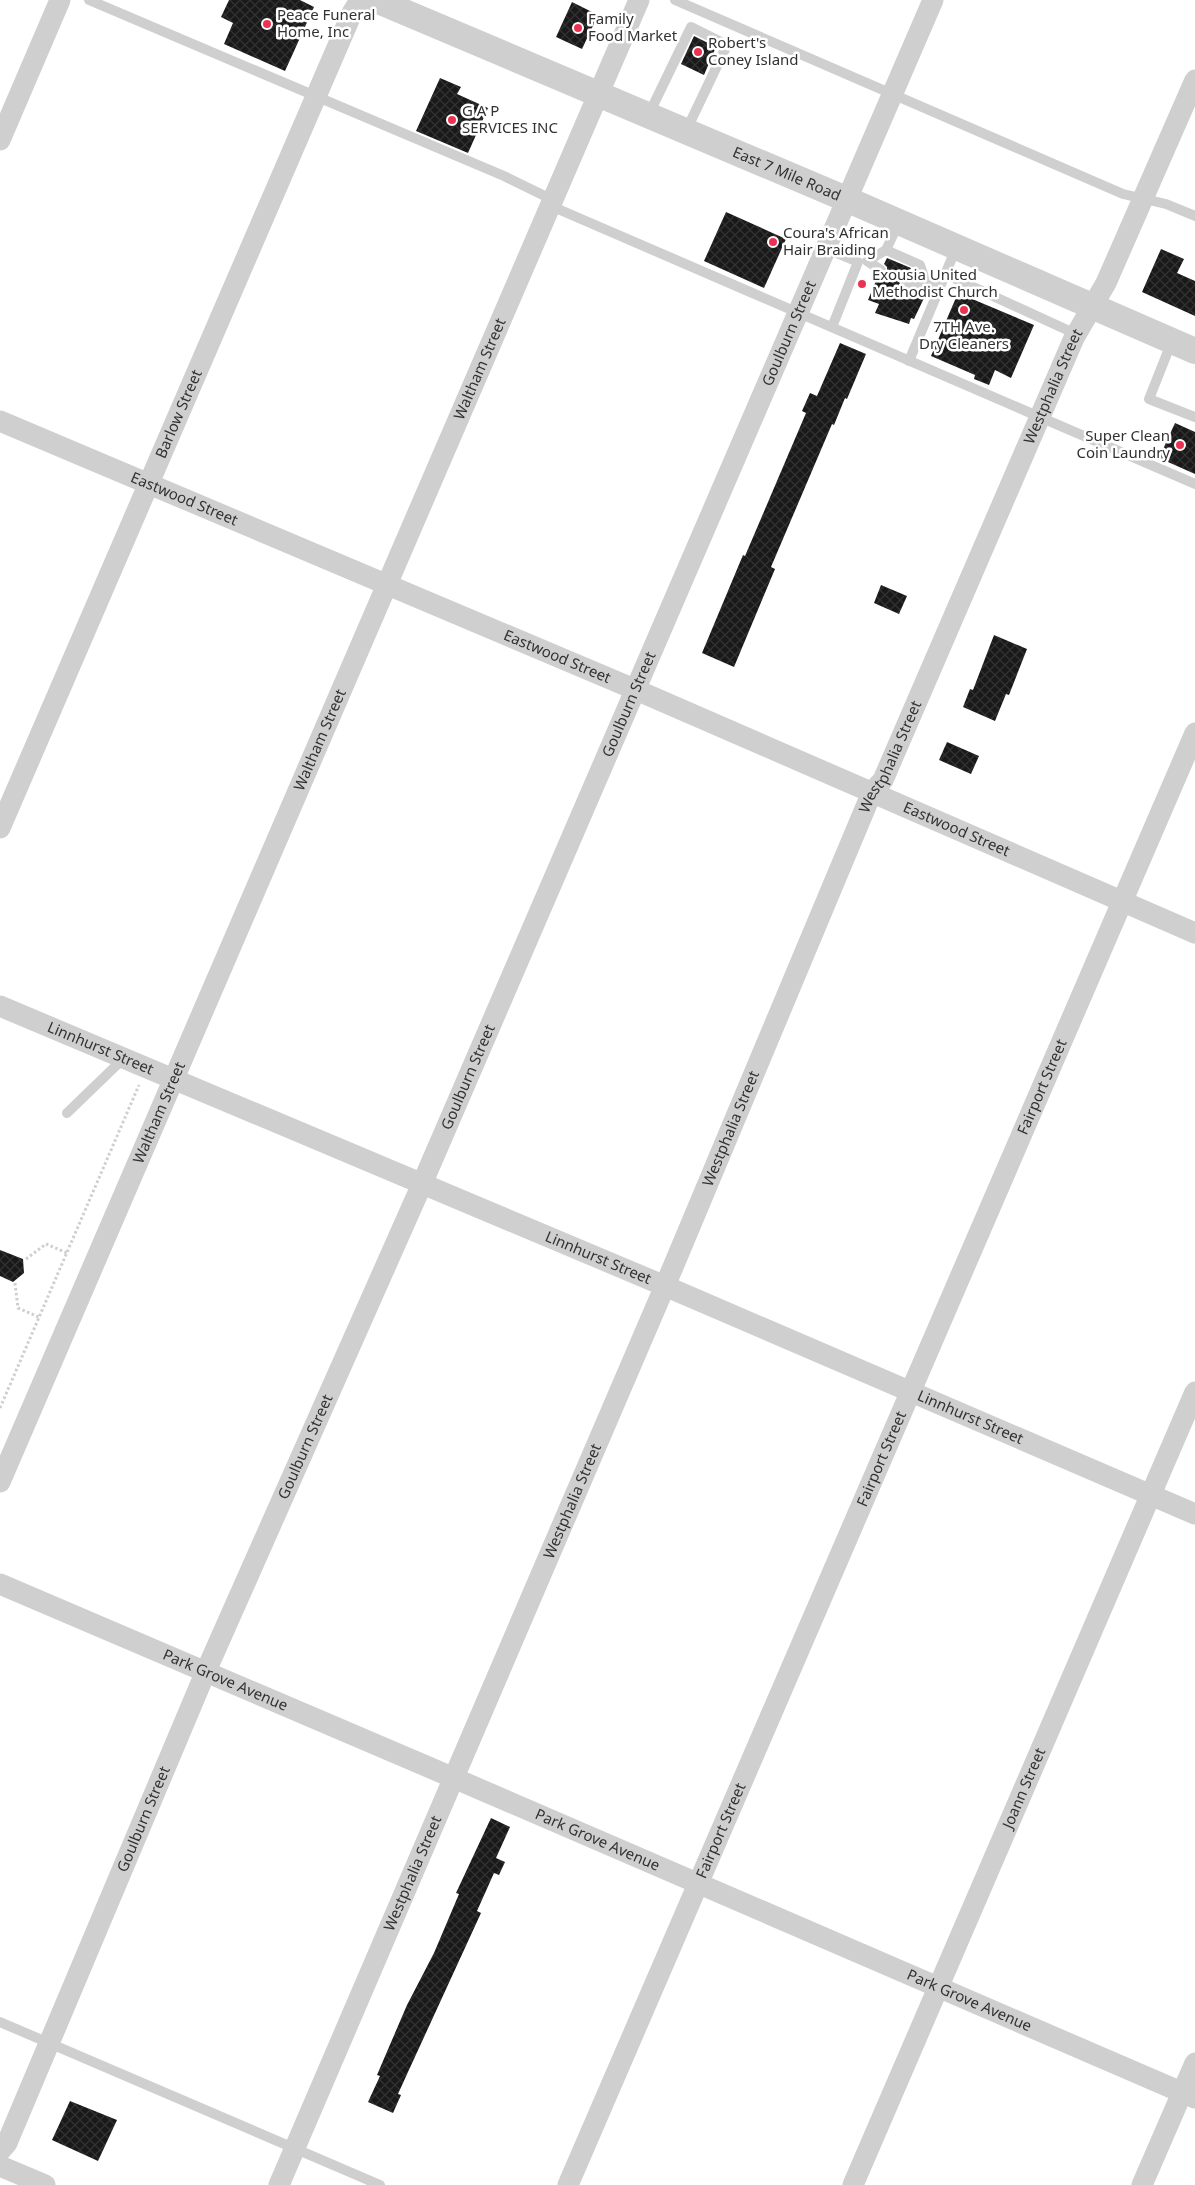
<svg xmlns="http://www.w3.org/2000/svg" width="1195" height="2185" viewBox="0 0 1195 2185" font-family="'Noto Sans',sans-serif">
	<style>
		.building { fill: url(#building-cross-hatch) }
		.lines { fill: none; stroke-linecap: round; stroke-linejoin: round }
		.path { stroke: #cfcfcf; stroke-width: 3; stroke-dasharray: 2.5 2.5; stroke-linecap: butt }
		.service { stroke: #cfcfcf; stroke-width: 10 }
		.minor { stroke: #cfcfcf; stroke-width: 21 }
		.tertiary { stroke: #cfcfcf; stroke-width: 26 }
		.poi-dot { fill: #ec3252; stroke: #fff; stroke-width: 2 }
		.labels { text-anchor: middle; stroke-width: 5; stroke-linejoin: round; paint-order: stroke }
		.poi-label { font-size: 15px; fill: #323232; stroke: #fff; text-anchor: start }
		.street-label { font-size: 15px; fill: #323232; stroke: #fff }
	</style>
	<defs>
		<pattern id="building-cross-hatch" width="8" height="8" patternUnits="userSpaceOnUse" patternTransform="scale(1.25)"><rect width="8" height="8" fill="#191919"/><path d="M0 0l8 8M0 8l8-8" fill="none" stroke="#323232"/></pattern>
	</defs>
	<rect width="100%" height="100%" fill="#fff"/>
	<g class="building">
		<path d="M229 0H300L314 7 285 71 224 44 233 23 221 17Z"/>
		<path d="M572 2 598 15 582 49 556 37Z"/>
		<path d="M694 36 716 47 704 75 681 64Z"/>
		<path d="M440 78 461 87 457 94 488 108 468 153 416 131Z"/>
		<path d="M726 212 786 239 764 288 704 261Z"/>
		<path d="M1161 249 1184 259 1177 273 1195 281V316L1142 292Z"/>
		<path d="M887 258 911 268 907 275 904 274 899 278 900 285 925 296 914 319 911 318 909 324 875 313 879 304 868 300 878 276H884L887 273V267L884 264Z"/>
		<path d="M958 293 1034 325 1011 378 995 370 989 385 974 379 975 375 931 356Z"/>
		<path d="M840 343 866 354 847 399 845 398 834 425 832 424 771 567 775 569 734 667 702 653 743 555 745 556 806 413 802 411 810 393 817 396Z"/>
		<path d="M1175 423 1195 432V474L1159 458Z"/>
		<path d="M881 585 907 596 899 614 874 603Z"/>
		<path d="M994 635 1027 649 1009 695 1006 694 995 721 963 707 970 689 973 690Z"/>
		<path d="M947 742 979 756 971 774 939 760Z"/>
		<path d="M0 1250 23 1259 24 1273 13 1282 0 1276Z"/>
		<path d="M491 1818 510 1827 496 1858 505 1862 499 1875 494 1873 477 1911 481 1913 408 2072 398 2094 401 2095 393 2113 368 2102 380 2076 377 2075 407 2005 434 1953 459 1894 456 1893Z"/>
		<path d="M70 2101 117 2120 98 2161 52 2140Z"/>
	</g>
	<g class="lines">
		<g class="path">
			<path d="M26 1259 46 1244 67 1253"/>
			<path d="M15 1283 18 1308 39 1317"/>
			<path d="M0 1408 139 1085"/>
		</g>
		<g class="service">
			<path d="M89 0 504 176 553 200"/>
			<path d="M675 0 1123 194 1166 204 1195 216"/>
			<path d="M649 114 691 27 727 45 686 131"/>
			<path d="M551 206 1195 484"/>
			<path d="M825 248 858 262 832 327"/>
			<path d="M886 250 920 265 925 280 914 285 905 281"/>
			<path d="M881 270 867 261 886 250 899 222"/>
			<path d="M945 274 1076 334"/>
			<path d="M925 280 940 287 956 248"/>
			<path d="M1172 341 1149 399 1195 417"/>
			<path d="M909 361 940 287"/>
			<path d="M67 1113 124 1058"/>
			<path d="M0 2022 380 2185"/>
		</g>
		<g class="minor">
			<path d="M0 140 60 0"/>
			<path id="s1" d="M0 421 634 689 1195 933"/>
			<path id="s2" d="M0 828 352 13 360 0"/>
			<path id="s3" d="M0 1006 665 1286 1195 1514"/>
			<path id="s4" d="M0 1482 639 0"/>
			<path id="s5" d="M0 1584 433 1769 1195 2098"/>
			<path id="s6" d="M0 2151 7 2143 206 1671 422 1184 933 0"/>
			<path d="M0 2166 45 2185"/>
			<path id="s7" d="M279 2185 673 1267 872 792 883 780 1074 338 1106 283 1195 80"/>
			<path id="s8" d="M568 2185 1195 733"/>
			<path id="s9" d="M853 2185 1195 1392"/>
			<path d="M1142 2185 1195 2063"/>
		</g>
		<path class="tertiary" id="s10" d="M376 0 846 199 1195 351"/>
	</g>
	<g class="poi-dot">
		<circle cx="267" cy="24" r="5"/>
		<circle cx="578" cy="28" r="5"/>
		<circle cx="698" cy="52" r="5"/>
		<circle cx="452" cy="120" r="5"/>
		<circle cx="773" cy="242" r="5"/>
		<circle cx="862" cy="284" r="5"/>
		<circle cx="964" cy="310" r="5"/>
		<circle cx="1180" cy="445" r="5"/>
	</g>
	<g class="labels">
		<g class="poi-label">
			<text x="277" y="20">Peace Funeral<tspan x="277" dy="17">Home, Inc</tspan></text>
			<text x="588" y="24">Family<tspan x="588" dy="17">Food Market</tspan></text>
			<text x="708" y="48">Robert's<tspan x="708" dy="17">Coney Island</tspan></text>
			<text x="462" y="116">G A P<tspan x="462" dy="17">SERVICES INC</tspan></text>
			<text x="783" y="238">Coura's African<tspan x="783" dy="17">Hair Braiding</tspan></text>
			<text x="872" y="280">Exousia United<tspan x="872" dy="17">Methodist Church</tspan></text>
			<text x="964" y="332" text-anchor="middle">7TH Ave.<tspan x="964" dy="17">Dry Cleaners</tspan></text>
			<text x="1170" y="441" text-anchor="end">Super Clean<tspan x="1170" dy="17">Coin Laundry</tspan></text>
		</g>
		<g class="street-label">
			<text dy="5" stroke="none"><textPath href="#s10" startOffset="446">East 7 Mile Road</textPath></text>
			<text dy="5" stroke="none"><textPath href="#s6" startOffset="1982">Goulburn Street</textPath></text>
			<text dy="5" stroke="none"><textPath href="#s4" startOffset="1212">Waltham Street</textPath></text>
			<text dy="5" stroke="none"><textPath href="#s7" startOffset="1959">Westphalia Street</textPath></text>
			<text dy="5" stroke="none"><textPath href="#s2" startOffset="451">Barlow Street</textPath></text>
			<text dy="5" stroke="none"><textPath href="#s1" startOffset="200">Eastwood Street</textPath></text>
			<text dy="5" stroke="none"><textPath href="#s1" startOffset="605">Eastwood Street</textPath></text>
			<text dy="5" stroke="none"><textPath href="#s6" startOffset="1578">Goulburn Street</textPath></text>
			<text dy="5" stroke="none"><textPath href="#s4" startOffset="808">Waltham Street</textPath></text>
			<text dy="5" stroke="none"><textPath href="#s7" startOffset="1554">Westphalia Street</textPath></text>
			<text dy="5" stroke="none"><textPath href="#s1" startOffset="1040">Eastwood Street</textPath></text>
			<text dy="5" stroke="none"><textPath href="#s3" startOffset="109">Linnhurst Street</textPath></text>
			<text dy="5" stroke="none"><textPath href="#s6" startOffset="1172">Goulburn Street</textPath></text>
			<text dy="5" stroke="none"><textPath href="#s8" startOffset="1196">Fairport Street</textPath></text>
			<text dy="5" stroke="none"><textPath href="#s4" startOffset="402">Waltham Street</textPath></text>
			<text dy="5" stroke="none"><textPath href="#s7" startOffset="1149">Westphalia Street</textPath></text>
			<text dy="5" stroke="none"><textPath href="#s3" startOffset="649">Linnhurst Street</textPath></text>
			<text dy="5" stroke="none"><textPath href="#s3" startOffset="1054">Linnhurst Street</textPath></text>
			<text dy="5" stroke="none"><textPath href="#s6" startOffset="768">Goulburn Street</textPath></text>
			<text dy="5" stroke="none"><textPath href="#s8" startOffset="791">Fairport Street</textPath></text>
			<text dy="5" stroke="none"><textPath href="#s7" startOffset="744">Westphalia Street</textPath></text>
			<text dy="5" stroke="none"><textPath href="#s5" startOffset="245">Park Grove Avenue</textPath></text>
			<text dy="5" stroke="none"><textPath href="#s9" startOffset="432">Joann Street</textPath></text>
			<text dy="5" stroke="none"><textPath href="#s6" startOffset="362">Goulburn Street</textPath></text>
			<text dy="5" stroke="none"><textPath href="#s8" startOffset="386">Fairport Street</textPath></text>
			<text dy="5" stroke="none"><textPath href="#s5" startOffset="650">Park Grove Avenue</textPath></text>
			<text dy="5" stroke="none"><textPath href="#s7" startOffset="339">Westphalia Street</textPath></text>
			<text dy="5" stroke="none"><textPath href="#s5" startOffset="1055">Park Grove Avenue</textPath></text>
		</g>
	</g>
</svg>
